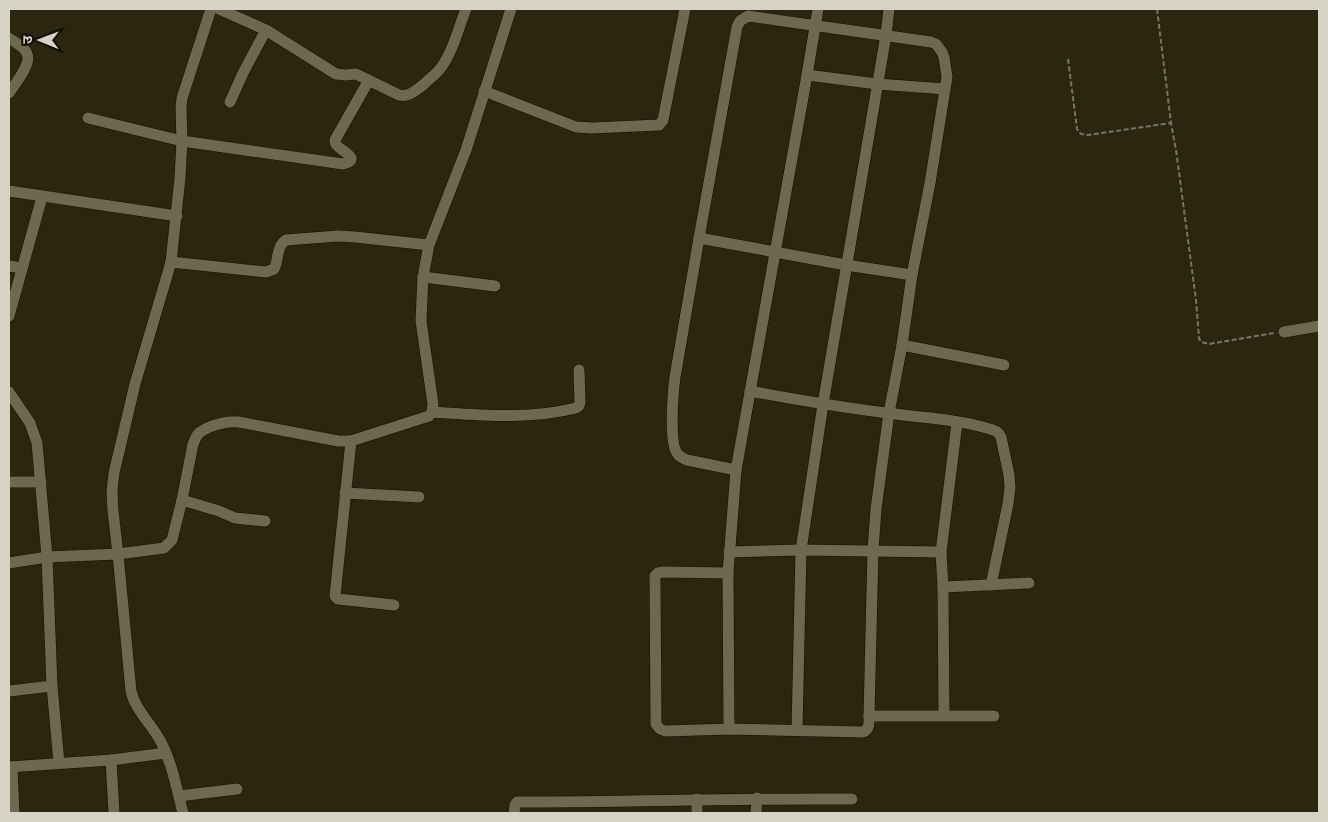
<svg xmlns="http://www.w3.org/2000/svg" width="1328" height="822" viewBox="0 0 1328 822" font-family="Mulish,'Noto Sans Devanagari',sans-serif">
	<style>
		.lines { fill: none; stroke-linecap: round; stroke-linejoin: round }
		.street-casing { stroke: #140f00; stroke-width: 12 }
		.path { stroke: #7a7664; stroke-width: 2; stroke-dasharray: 5 2.5; stroke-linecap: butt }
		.street { stroke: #6d684f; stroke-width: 11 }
	</style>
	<rect width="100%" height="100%" fill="#2b260f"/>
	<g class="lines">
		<g class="street-casing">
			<g id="street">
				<path d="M219 9 266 30 336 74 346 75 356 74 399 95C409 97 415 91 423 85 428 80 435 75 440 69 453 52 458 29 466 9"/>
				<path d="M9 38C14 42 25 47 27 54 32 64 14 85 9 93"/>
				<path d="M807 75 877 84 945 89"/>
				<path d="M484 91 576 127 592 128 659 125 663 120 685 9"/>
				<path d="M230 102 243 73 266 30"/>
				<path d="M88 118 182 141 343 164C364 159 338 150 336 144 335 143 335 141 335 140L369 80"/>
				<path d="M9 191 177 216"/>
				<path d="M699 238 846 265 912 275"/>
				<path d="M171 262 266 272 274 269C279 260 276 246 286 240L338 236 355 237 429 245"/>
				<path d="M9 266 22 268"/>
				<path d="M423 277 495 286"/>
				<path d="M9 316 42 197"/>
				<path d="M1284 332 1319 326"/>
				<path d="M902 345 1004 365"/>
				<path d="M750 391C798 400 846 408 895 414 925 418 964 420 993 430 998 432 999 433 1001 437L1009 475 1010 488 1008 504 991 585"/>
				<path d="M9 392 30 423 37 443 47 557 52 686 59 763"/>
				<path d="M432 412C480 415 528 420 576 408L579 406 580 402 579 370"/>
				<path d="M351 441 335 596 338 599 394 605"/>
				<path d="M9 482H41"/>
				<path d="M345 493 419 497"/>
				<path d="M182 500 219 511 235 518 265 521"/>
				<path d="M729 552 801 550 941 552"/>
				<path d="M9 563 47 557 118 554 164 548 172 540 182 500 193 444C195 440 196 436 199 433 210 425 226 421 239 422L338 441H351L429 416 432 412 433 404 421 321 423 277 429 245 466 150 511 9"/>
				<path d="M728 573 663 572 658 573 655 576 656 724C659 729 661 730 666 731L729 729 863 732C870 729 869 722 869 716L873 550 876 509 889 413 902 345 912 275 930 183 947 77 944 57 942 52 936 44 931 42 748 16 740 21 737 27 699 238 675 377C673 392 669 442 677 453 679 457 683 458 687 460L736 470"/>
				<path d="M943 587 1029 583"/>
				<path d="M9 691 52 686"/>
				<path d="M869 716H994"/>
				<path d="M944 716 943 587 941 552 957 423"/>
				<path d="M729 729 728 573 736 470 807 75 818 9"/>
				<path d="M797 730 801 550 823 404 886 35 889 9"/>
				<path d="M111 760 114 813"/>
				<path d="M9 767 111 760 166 753"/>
				<path d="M12 767 14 813"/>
				<path d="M179 796 237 789"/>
				<path d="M183 813C177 790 172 763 161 742 152 724 135 710 131 691L118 554 113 511 112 491 114 473 135 384 171 262 180 178 182 141 181 108 182 98 211 9"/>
				<path d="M514 813 515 805 517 802C629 802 741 798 852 799"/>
				<path d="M697 813V799"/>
				<path d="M756 813 757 798"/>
			</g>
		</g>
		<g class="path">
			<path d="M1157 9 1171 123 1176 150 1196 300 1199 338 1201 342 1209 344 1274 333"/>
			<path d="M1068 59 1077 129 1081 134 1088 135 1171 123"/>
		</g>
		<use href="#street" class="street"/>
	</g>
	<rect width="1328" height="822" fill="none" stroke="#d6d3c5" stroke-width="20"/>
	<g transform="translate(40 40) rotate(271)" stroke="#110f06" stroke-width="4" paint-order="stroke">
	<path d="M0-4L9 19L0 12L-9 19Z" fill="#d6d3c5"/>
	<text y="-8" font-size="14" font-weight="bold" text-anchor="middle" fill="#d6d3c5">उ</text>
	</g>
</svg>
